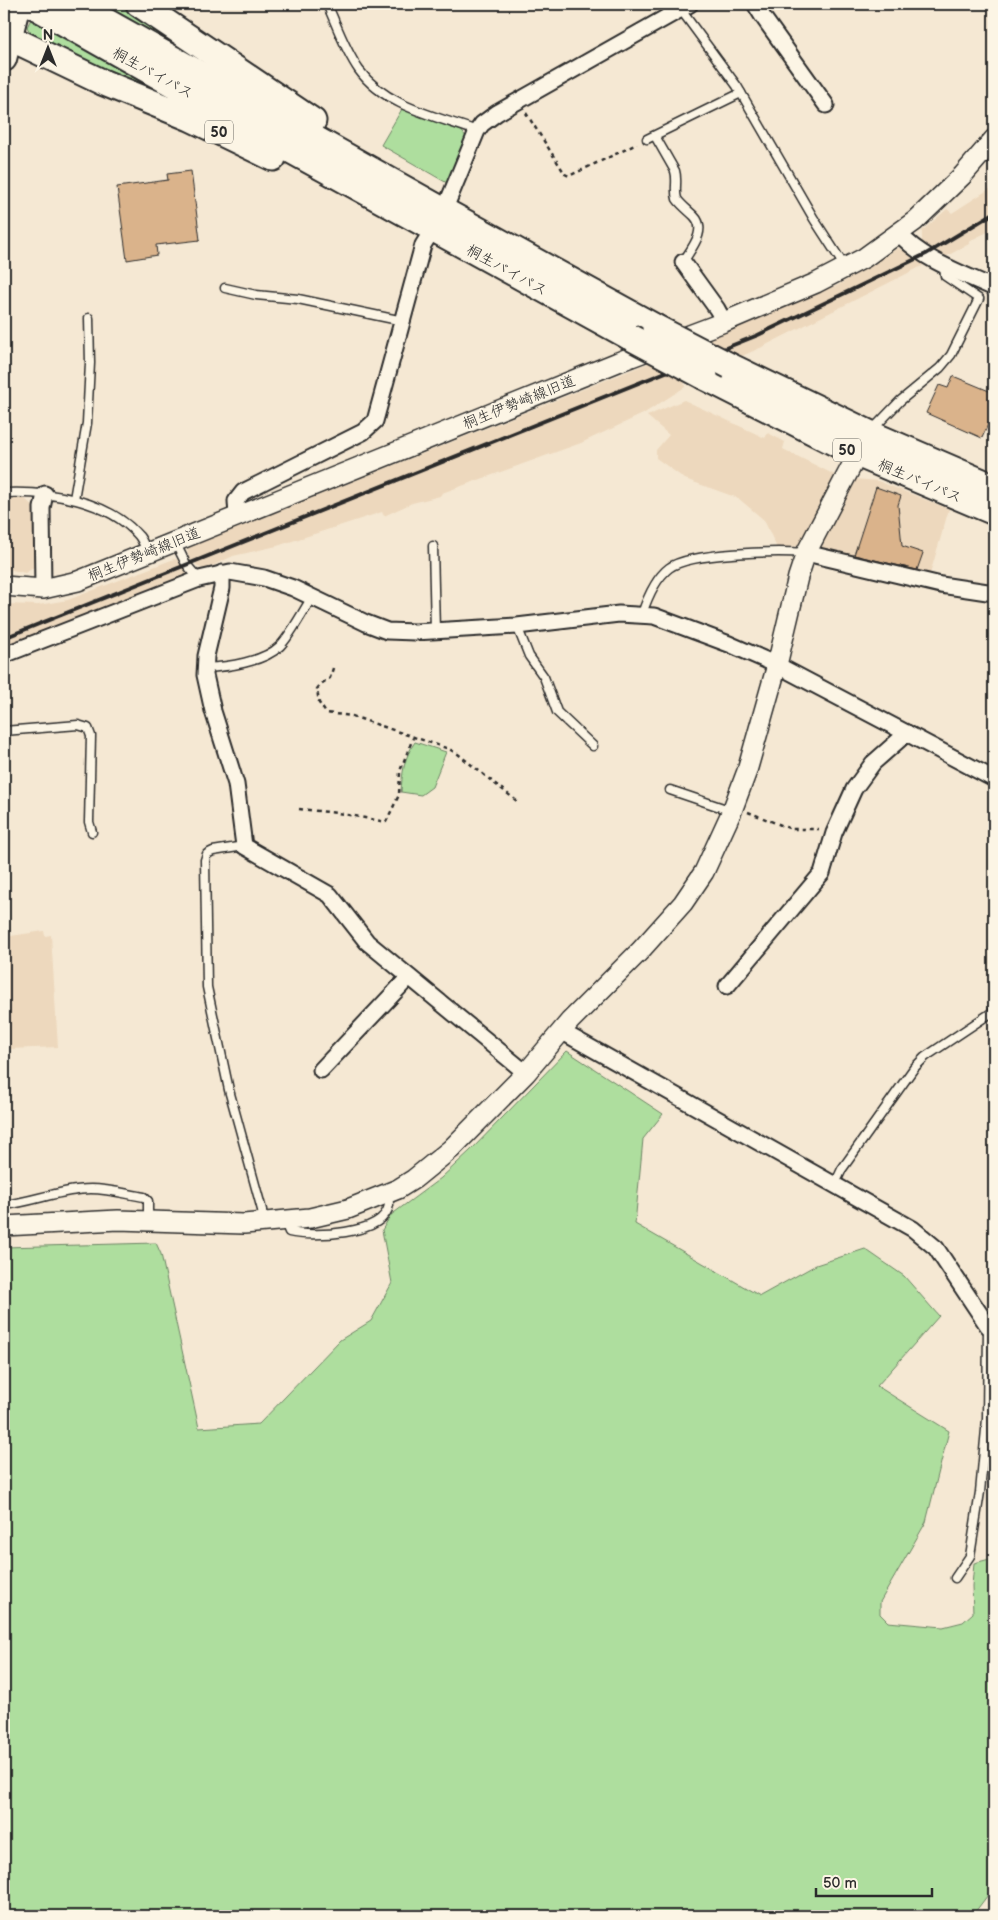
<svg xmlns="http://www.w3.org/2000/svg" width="998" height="1920" viewBox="0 0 998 1920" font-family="'Balsamiq Sans','Klee One',sans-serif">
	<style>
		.built { fill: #edd8bd }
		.green { fill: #aede9e; stroke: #6c8464 }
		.building { fill: #dab38b; stroke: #2b2b2b }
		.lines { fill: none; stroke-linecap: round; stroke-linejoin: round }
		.service-casing { stroke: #2b2b2b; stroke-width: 11 }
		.minor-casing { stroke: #2b2b2b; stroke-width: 19 }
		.tertiary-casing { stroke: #2b2b2b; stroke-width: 22 }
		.primary-casing { stroke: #2b2b2b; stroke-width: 28 }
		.trunk-casing { stroke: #2b2b2b; stroke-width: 29 }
		.path { stroke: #2b2b2b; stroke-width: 2.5; stroke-dasharray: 4 4; stroke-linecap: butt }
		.service { stroke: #fcf5e5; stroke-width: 8 }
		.minor { stroke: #fcf5e5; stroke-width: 15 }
		.tertiary { stroke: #fcf5e5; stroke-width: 19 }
		.primary { stroke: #fcf5e5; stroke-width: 24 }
		.trunk { stroke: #fcf5e5; stroke-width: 25 }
		.rail { stroke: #2b2b2b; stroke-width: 4 }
		.trunk-bridge-casing { stroke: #2b2b2b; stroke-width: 29; stroke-linecap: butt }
		.trunk-bridge { stroke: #fcf5e5; stroke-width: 25 }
		.labels { text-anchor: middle; stroke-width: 4; stroke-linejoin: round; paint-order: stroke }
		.shield { fill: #fcf5e5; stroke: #6a6863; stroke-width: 1 }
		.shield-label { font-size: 14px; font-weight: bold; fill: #2b2b2b }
		.street-label { font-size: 15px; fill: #2b2b2b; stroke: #fcf5e5 }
	</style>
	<rect width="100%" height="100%" fill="#f5e8d3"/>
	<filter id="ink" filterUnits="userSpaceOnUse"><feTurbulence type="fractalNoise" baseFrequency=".02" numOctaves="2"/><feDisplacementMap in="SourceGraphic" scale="10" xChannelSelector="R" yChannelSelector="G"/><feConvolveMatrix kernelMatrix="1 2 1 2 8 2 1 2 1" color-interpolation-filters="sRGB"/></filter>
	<g filter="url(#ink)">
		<g class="built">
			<path d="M994 186V229L971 240 969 244 945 257 922 245V231L947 209 952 213Z"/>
			<path d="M898 248 925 261 924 265 760 348 742 356 735 355 684 380 685 387 643 414 581 443 442 493 440 496 412 503 384 516 382 512 277 546 233 556 206 569 200 568 189 558 187 548 771 314 827 288 837 286Z"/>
			<path d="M684 400 765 438 768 433 785 442 783 449 837 476 799 546 777 548 764 520 738 498 685 479 656 458V450L669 435 647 416Z"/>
			<path d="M855 479 878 481 949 509 930 574 823 550 820 543Z"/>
			<path d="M4 499H25L34 507 37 566 25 573 4 568Z"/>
			<path d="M174 559 178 560 189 575 169 581 4 647V604L38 605 68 600Z"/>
			<path d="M44 931 45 936 51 935 58 1047 9 1049 10 1083H4V937Z"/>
		</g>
		<g class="green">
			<path d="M97 4H132L290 111Z"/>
			<path d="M33 15 268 148 29 38 31 34 27 27Z"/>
			<path d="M402 109 461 130 466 137 447 183 381 145Z"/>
			<path d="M415 742 446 752 432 787 421 795 401 792C402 774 404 757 415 742Z"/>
			<path d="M567 1051 663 1114 643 1139 635 1224 760 1296 816 1265 865 1249 904 1276 939 1316 877 1386 949 1431 926 1522 880 1602V1614L888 1622 943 1627 963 1622 973 1613 972 1586 974 1563 994 1558V1887L972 1916H4V1247L156 1243 161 1254 199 1428 259 1424 340 1340 371 1321 392 1283 382 1230 391 1215 441 1178 471 1150Z"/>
		</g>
		<g class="building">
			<path d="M191 171 200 240 156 245 157 255 127 260 117 187 168 180 167 174Z"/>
			<path d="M953 376 994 393V411L982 438 926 413 939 385 948 388Z"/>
			<path d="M876 487 901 496 898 505 902 546 923 553 917 570 854 555Z"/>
		</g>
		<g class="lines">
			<g class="service-casing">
				<g id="service">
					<path d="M327 4C337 26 345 50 359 70 386 107 436 116 477 131"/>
					<path d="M681 10 737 86 814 219 845 267"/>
					<path d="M655 136 675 171C678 180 674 190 677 199 681 205 689 211 694 216 708 230 691 249 683 262"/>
					<path d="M647 139 741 93"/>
					<path d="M225 288 256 295 298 299 403 321"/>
					<path d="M873 429 900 401 940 368 951 355 979 299 945 276 944 266"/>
					<path d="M4 493C49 491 108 500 139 536 143 541 145 548 148 553"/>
					<path d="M74 499 87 423 90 363 89 318"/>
					<path d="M175 542 186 564 199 579"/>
					<path d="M433 546 435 631"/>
					<path d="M642 614C647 599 656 578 669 568 690 552 778 551 806 553"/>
					<path d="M517 626 529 656 544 677 557 712 593 746"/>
					<path d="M205 668C227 667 264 662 280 646 290 636 304 610 312 597"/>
					<path d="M4 731 78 725 88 728 91 736 89 822 92 832"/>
					<path d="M670 790 732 811"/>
					<path d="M244 846 213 851 207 854 205 860 207 987 229 1090 262 1210 263 1221"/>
					<path d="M835 1184 842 1169 914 1068 925 1057 994 1011"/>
					<path d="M4 1205C33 1202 61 1189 91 1189 109 1189 126 1194 144 1197L148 1201V1220"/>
					<path d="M285 1222 289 1232C311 1237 384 1236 389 1205 389 1202 388 1197 388 1194"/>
					<path d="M955 1578 970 1556 980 1492 987 1419 988 1326"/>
				</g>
			</g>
			<g class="minor-casing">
				<g id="minor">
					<path d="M755 4 763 17 826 105"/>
					<path d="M444 211 477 131 482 124 497 113 690 4"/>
					<path d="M899 233C920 259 964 274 994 288"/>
					<path d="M683 262 717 309 724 322"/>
					<path d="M237 516 236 501 243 492 363 432 375 421 423 245 433 229"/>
					<path d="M806 553 941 585 994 593"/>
					<path d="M222 573V588L206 656 205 675 213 711 236 784 244 846 330 895 367 942 526 1073"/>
					<path d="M43 589 42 508 45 494"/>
					<path d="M4 655 199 579 230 572 264 578 293 588 366 623 387 631 415 632 517 626 619 614 654 616 729 644 777 665 994 779"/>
					<path d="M727 986 822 873 834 833 854 789 873 763 907 733"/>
					<path d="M561 1031 913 1229 936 1248 988 1326 994 1323"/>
					<path d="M321 1070 409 977"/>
				</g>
			</g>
			<g class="tertiary-casing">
				<g id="tertiary">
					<path d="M4 586 43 589 78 581 618 362 724 322 816 283 864 258 915 221 963 175 994 139"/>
					<path d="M4 1226 118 1220 244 1224 310 1218 348 1209 398 1189 414 1179 451 1149 526 1073 570 1021 640 951 683 903 704 872 732 811 747 771 777 665 798 577 806 553 864 442"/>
				</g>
			</g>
			<g class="primary-casing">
				<path id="primary" d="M4 59 18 4"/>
			</g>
			<g class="trunk-casing">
				<g id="trunk">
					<path d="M31 4 274 141 630 337"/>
					<path d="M75 4 444 211 655 327"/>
					<path d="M139 4 313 121"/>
					<path d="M4 35 102 82 190 118 273 158"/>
					<path d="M730 366 869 433 994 487"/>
					<path d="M705 377 857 454 994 512"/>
				</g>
			</g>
			<g class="path">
				<path d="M526 113 565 174 569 176 637 144"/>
				<path d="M333 668 330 678 321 684 317 689 319 703 326 713 352 716 449 749 458 754 518 802"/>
				<path d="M299 809 338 813 386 822 399 795 400 771 413 738"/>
				<path d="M748 812 791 829H819"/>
			</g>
			<use href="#service" class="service"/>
			<use href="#minor" class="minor"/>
			<use href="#tertiary" class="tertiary"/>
			<use href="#primary" class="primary"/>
			<use href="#trunk" class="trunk"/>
			<path class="rail" d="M4 638 758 335 926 254 994 213"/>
			<g class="trunk-bridge-casing">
				<g id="trunk-bridge">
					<path d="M655 327 730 366"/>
					<path d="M630 337 705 377"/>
				</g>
			</g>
			<use href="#trunk-bridge" class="trunk-bridge"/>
		</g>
	</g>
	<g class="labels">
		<g class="shield">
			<rect x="205" y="120.5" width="28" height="23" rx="4"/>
			<rect x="833" y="438.5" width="28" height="23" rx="4"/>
		</g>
		<g class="shield-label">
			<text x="219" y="137">50</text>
			<text x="847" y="455">50</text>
		</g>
		<g class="street-label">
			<text transform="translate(153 73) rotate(29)" y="5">桐生バイパス</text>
			<text transform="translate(507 270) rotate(29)" y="5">桐生バイパス</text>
			<text transform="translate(519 402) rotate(-22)" y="5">桐生伊勢崎線旧道</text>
			<text transform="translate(920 481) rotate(23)" y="5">桐生バイパス</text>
			<text transform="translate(144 554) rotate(-22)" y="5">桐生伊勢崎線旧道</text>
		</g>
	</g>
	<rect width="998" height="1920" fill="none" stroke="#fcf5e5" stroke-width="20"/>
	<rect x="10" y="10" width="978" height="1900" fill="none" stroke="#2b2b2b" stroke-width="2" filter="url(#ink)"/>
	<g transform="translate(48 48)" stroke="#fcf5e5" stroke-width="4" paint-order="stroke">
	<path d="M0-4L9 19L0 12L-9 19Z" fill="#2b2b2b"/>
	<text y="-8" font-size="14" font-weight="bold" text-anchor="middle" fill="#2b2b2b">N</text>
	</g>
	<path d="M816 1888v8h116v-8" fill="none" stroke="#2b2b2b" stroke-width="2.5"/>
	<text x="823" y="1888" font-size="15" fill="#2b2b2b" stroke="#fcf5e5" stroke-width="4" paint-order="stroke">50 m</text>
</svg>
